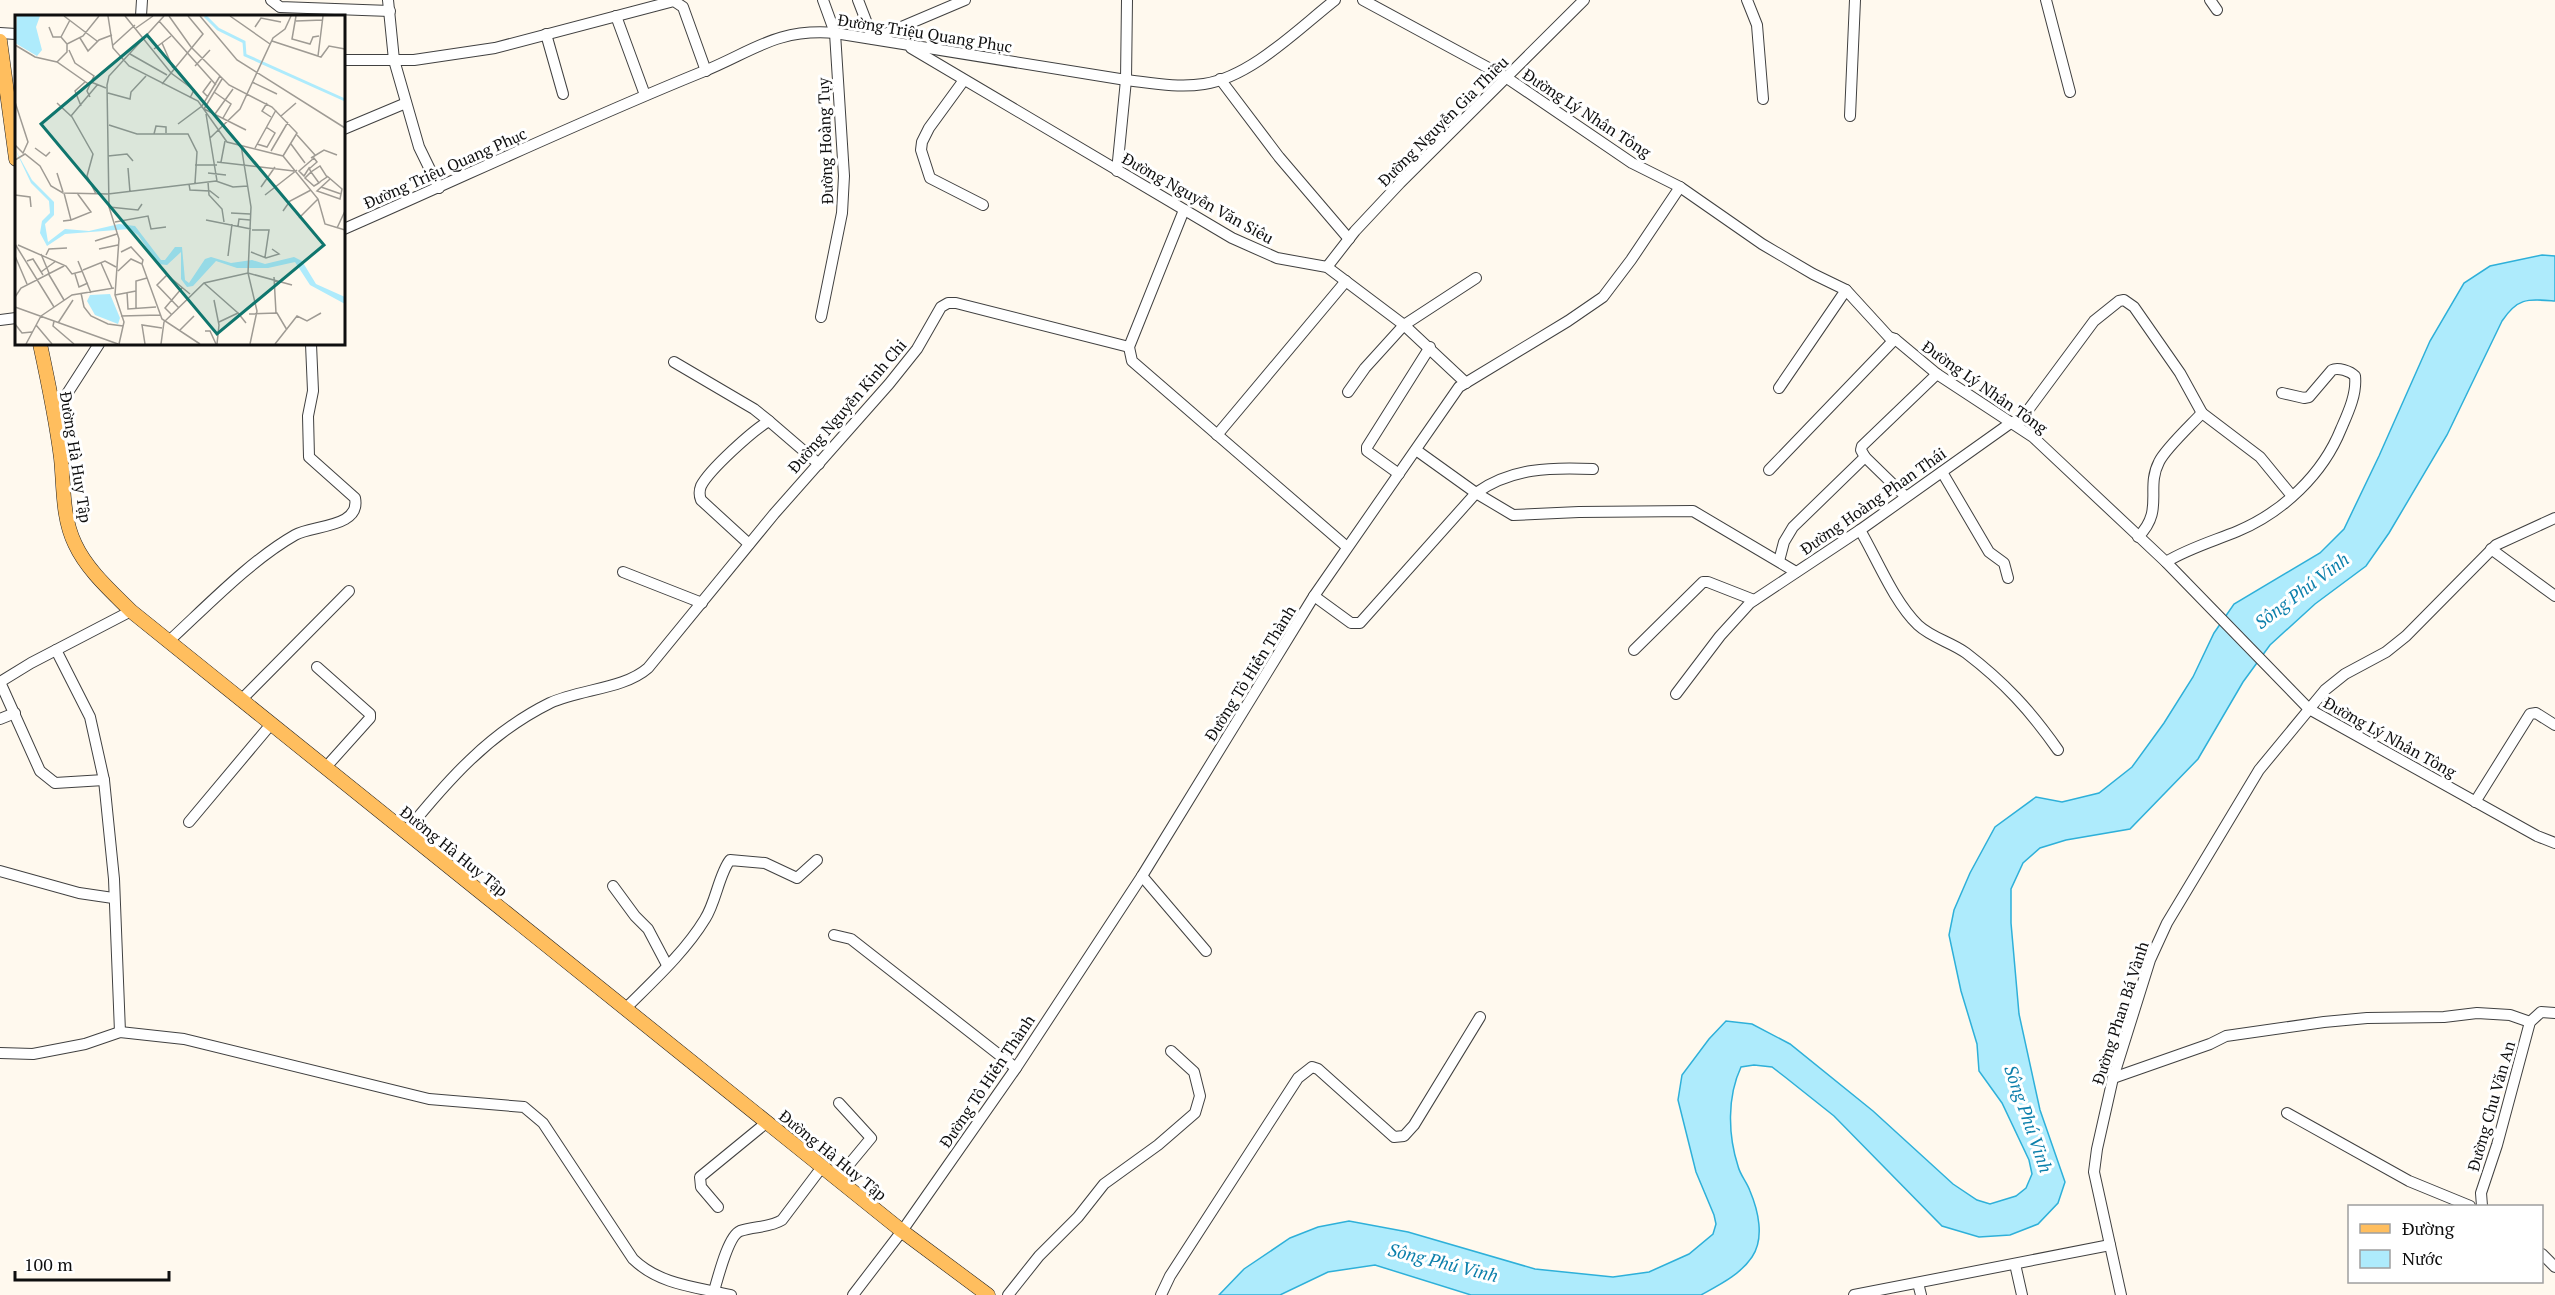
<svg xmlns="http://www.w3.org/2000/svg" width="2555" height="1295" viewBox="0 0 2555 1295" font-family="'PT Serif',serif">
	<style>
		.water { fill: #aeebfc; stroke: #2eb0d9; stroke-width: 1.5 }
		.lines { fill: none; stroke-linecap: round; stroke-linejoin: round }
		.minor-casing { stroke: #414141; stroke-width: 12 }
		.major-casing { stroke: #1f1f1f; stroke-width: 15 }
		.minor { stroke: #fff; stroke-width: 10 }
		.major { stroke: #ffbe5e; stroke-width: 14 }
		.labels { text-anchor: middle; stroke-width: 6; stroke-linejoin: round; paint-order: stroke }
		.street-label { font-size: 16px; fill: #0e0e0e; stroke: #fff }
		.water-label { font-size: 18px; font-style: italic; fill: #0b7fab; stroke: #fff }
		.inset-river { fill: none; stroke: #aeebfc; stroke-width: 3 }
		.inset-road { fill: none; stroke: #9f9b94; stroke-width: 1.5 }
		.view { fill: #0f766e; fill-opacity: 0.15; stroke: #0f766e; stroke-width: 3 }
		.inset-edge { fill: none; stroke: #0e0e0e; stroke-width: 3 }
	</style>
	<rect width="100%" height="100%" fill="#fff9ee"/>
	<path class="water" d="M2542 255 2555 256V301C2528 299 2518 297 2502 321L2447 435 2389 533 2366 566 2315 604 2270 645 2243 682 2198 759 2130 829 2066 840 2040 848 2023 863 2011 889V923L2019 1014 2040 1110 2065 1182 2058 1203 2038 1224 2010 1235 1979 1237 1942 1226 1834 1116 1785 1077 1772 1067 1754 1065 1741 1067C1727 1097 1728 1135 1738 1166 1740 1175 1747 1182 1750 1191 1758 1210 1765 1238 1752 1257 1740 1275 1719 1285 1701 1295H1471L1375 1265 1328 1272 1280 1295H1219L1244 1269 1290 1238 1318 1227 1349 1221 1408 1232 1535 1269 1613 1277 1649 1272 1689 1254 1713 1234 1716 1224 1714 1215 1696 1172 1678 1100 1682 1075 1709 1039 1726 1021 1752 1024 1790 1044 1873 1111 1953 1184 1977 1200 1990 1204 2016 1196 2026 1188 2032 1174 2029 1160 2002 1103 1979 1071 1977 1044 1961 991 1949 935 1954 910 1970 873 1995 827 2036 797 2062 802 2099 793 2132 767 2164 723 2193 677 2214 633 2234 604 2320 553 2344 529 2379 456 2430 341 2464 283 2490 266Z"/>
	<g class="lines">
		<g class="minor-casing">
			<g id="minor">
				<path d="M271 0 280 7 390 11"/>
				<path d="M388 0 394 60 419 147 439 188"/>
				<path d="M858 0 873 39 965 0"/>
				<path d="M1363 0 1507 78 1632 163 1680 187 1762 244 1813 274 1846 290 1889 337 1895 339 1937 374 2033 437 2166 562 2309 709 2537 836 2555 843"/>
				<path d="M1747 0 1757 25 1763 99"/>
				<path d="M2046 0 2070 92"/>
				<path d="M2210 0 2217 10"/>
				<path d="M141 16 142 0"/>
				<path d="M616 16 645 95"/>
				<path d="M0 33 16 34"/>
				<path d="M546 34 563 94"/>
				<path d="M911 48 1232 238 1277 258 1327 267 1404 325 1466 383"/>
				<path d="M344 60H414L495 48 674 1 683 7 706 71"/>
				<path d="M1220 79 1279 157 1349 239"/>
				<path d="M964 80 929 128 922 142 921 150 930 178 983 205"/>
				<path d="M1850 116 1855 0"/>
				<path d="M344 129 406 103"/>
				<path d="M1117 171 1126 80 1127 0"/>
				<path d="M1184 210 1129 347 1132 361 1347 547"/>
				<path d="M344 229C463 177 581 121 702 72 752 52 776 28 835 33L1126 80C1152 83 1178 88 1204 84 1251 77 1298 29 1335 0"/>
				<path d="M1327 267 1355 231 1400 183 1584 0"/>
				<path d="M821 317 842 213 844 176 835 33 823 0"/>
				<path d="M0 320 16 318"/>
				<path d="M674 362 754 409 769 421"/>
				<path d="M1779 388 1846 290"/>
				<path d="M1348 392 1365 368 1404 325 1476 278"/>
				<path d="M54 414 99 344"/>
				<path d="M2017 425 2094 321 2119 301 2124 300 2134 307 2180 373 2202 413 2260 457 2292 496"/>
				<path d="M1217 435 1346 281"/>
				<path d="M1416 450 1476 493 1513 515 1579 512 1693 511 1796 572"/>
				<path d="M1769 470 1895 339"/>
				<path d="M1942 472 1989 552 2004 563 2008 578"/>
				<path d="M1399 474 1367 451V447L1430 347"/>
				<path d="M1905 496 1865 457 1861 450 1862 446 1937 374"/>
				<path d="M1860 530C1877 559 1894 602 1918 625 1932 638 1951 642 1966 653 2004 682 2030 710 2058 750"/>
				<path d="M2138 537C2165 510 2145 489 2159 462 2165 449 2191 425 2202 413"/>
				<path d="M749 544 701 500C699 495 699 491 701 486 709 470 753 430 769 421L819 464"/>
				<path d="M2491 549 2555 596"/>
				<path d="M1779 561 1784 542 1793 527 1865 457"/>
				<path d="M2166 562C2189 548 2214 541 2238 531 2283 512 2323 474 2341 429 2348 413 2357 394 2355 376 2350 371 2338 367 2332 370L2309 397 2304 398 2282 393"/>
				<path d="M623 572 702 603"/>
				<path d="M1314 596 1351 623H1360L1476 493C1511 468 1551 467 1593 469"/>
				<path d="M169 641C207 606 251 560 295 535 312 525 361 528 355 498L309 457 308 416 313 391 311 344"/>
				<path d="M56 650 90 717 104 780 114 879 120 1032"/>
				<path d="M1634 650 1703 582H1708L1754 600"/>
				<path d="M317 667 370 714V718L326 767"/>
				<path d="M1676 694 1720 636 1750 603 1860 530 2012 422"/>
				<path d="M242 699 349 591"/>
				<path d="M0 719 15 713"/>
				<path d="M104 780 55 783 40 771 0 682 31 663 131 611"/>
				<path d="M2475 802 2530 714 2536 713 2555 725"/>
				<path d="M189 822 272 723"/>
				<path d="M405 833C447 781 489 733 550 703 581 689 624 689 648 668L774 514 889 384 917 349 941 307 948 303H956L1129 347"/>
				<path d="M0 871 79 893 113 898"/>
				<path d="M1142 876 1206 951"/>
				<path d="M613 886 635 916 648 929 667 965"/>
				<path d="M834 935 851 939 1016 1068"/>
				<path d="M625 1009C653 981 685 952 705 919 716 902 719 874 730 860L765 863 797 878 817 860"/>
				<path d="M0 1053 33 1054 85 1044 120 1032 184 1039 429 1099 524 1107 543 1123 633 1259C660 1285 696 1287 731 1295"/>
				<path d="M2113 1078 2210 1044 2226 1036 2324 1022 2367 1018 2444 1017 2477 1013 2510 1015 2530 1022"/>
				<path d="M2287 1113 2409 1181 2470 1206"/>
				<path d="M837 1179 871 1138 839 1103"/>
				<path d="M2482 1206 2481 1193 2497 1145 2530 1022 2541 1012 2555 1013"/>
				<path d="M718 1207 701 1187 700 1177 766 1123"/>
				<path d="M2542 1254 2555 1267"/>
				<path d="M2015 1264 2022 1295"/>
				<path d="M1918 1283 1921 1295"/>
				<path d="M714 1291C718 1278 728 1236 740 1231 754 1226 769 1228 782 1220L822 1167"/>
				<path d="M853 1295 902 1231 1016 1068 1142 876 1314 596 1459 387 1568 321 1603 297 1631 260 1680 187"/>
				<path d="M1008 1295 1039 1256 1078 1217 1104 1184 1158 1145 1195 1113 1200 1096 1194 1072 1171 1051"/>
				<path d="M1161 1295 1170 1276 1298 1078 1312 1067 1318 1069 1394 1137 1404 1136 1414 1125 1480 1017"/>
				<path d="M1854 1295 2110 1245"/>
				<path d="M2121 1295 2094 1172 2097 1149 2113 1078 2150 960 2167 923 2259 770 2325 690 2345 674 2386 652 2406 636 2496 545 2555 518"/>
			</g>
		</g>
		<g class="major-casing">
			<g id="major">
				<path d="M0 41 16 159"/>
				<path d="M40 344C48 381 56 419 61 458 64 487 62 517 75 544 87 570 111 591 131 611L902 1231 988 1295"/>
			</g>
		</g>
		<use href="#minor" class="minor"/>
		<use href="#major" class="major"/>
	</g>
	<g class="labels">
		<g class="street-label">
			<text transform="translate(925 33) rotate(9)" y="6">Đường Triệu Quang Phục</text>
			<text transform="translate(1587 113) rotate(33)" y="6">Đường Lý Nhân Tông</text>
			<text transform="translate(1443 121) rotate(-45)" y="6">Đường Nguyễn Gia Thiều</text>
			<text transform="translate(825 141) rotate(-92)" y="6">Đường Hoàng Tụy</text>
			<text transform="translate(445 168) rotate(-24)" y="6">Đường Triệu Quang Phục</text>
			<text transform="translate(1198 198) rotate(29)" y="6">Đường Nguyễn Văn Siêu</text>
			<text transform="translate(1985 387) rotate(35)" y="6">Đường Lý Nhân Tông</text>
			<text transform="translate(847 406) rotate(-49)" y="6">Đường Nguyễn Kinh Chi</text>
			<text transform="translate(76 457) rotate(81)" y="6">Đường Hà Huy Tập</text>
			<text transform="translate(1873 501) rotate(-35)" y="6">Đường Hoàng Phan Thái</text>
			<text transform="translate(1250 673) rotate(-58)" y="6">Đường Tô Hiến Thành</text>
			<text transform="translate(2390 737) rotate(29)" y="6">Đường Lý Nhân Tông</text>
			<text transform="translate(454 851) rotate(39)" y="6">Đường Hà Huy Tập</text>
			<text transform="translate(2120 1013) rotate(-72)" y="6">Đường Phan Bá Vành</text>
			<text transform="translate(987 1081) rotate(-56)" y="6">Đường Tô Hiến Thành</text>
			<text transform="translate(2491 1106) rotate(-74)" y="6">Đường Chu Văn An</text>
			<text transform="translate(833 1155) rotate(39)" y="6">Đường Hà Huy Tập</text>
		</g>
		<g class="water-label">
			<text transform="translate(2302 591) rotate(-37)" y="6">Sông Phú Vinh</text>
			<text transform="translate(2028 1119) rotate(71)" y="6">Sông Phú Vinh</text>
			<text transform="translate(1443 1263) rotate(14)" y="6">Sông Phú Vinh</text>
		</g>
	</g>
	<g transform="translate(15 15)">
		<rect width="330" height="330" fill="#fff9ee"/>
		<path d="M2 1H25L21 12 27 35 22 41 0 28ZM0 134 17 165 39 187V200L30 209 33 227 50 214 74 216 104 209 120 211 146 245H150L160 232H167L170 265 174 268 190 244 196 242 216 248 237 245 250 249 279 242 287 246 301 269 330 282V289L295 270 280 247 253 253H222L201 246 178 271 172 272 166 264V237L152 250 143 249 123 220 114 214 50 219 32 231 25 218 27 206 35 198 34 186 16 168ZM95 279 105 303 103 309 80 300 72 286 75 280Z" fill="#aeebfc"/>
		<path class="inset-river" d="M190 1 203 14 229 27 230 40 330 85"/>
		<path class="inset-road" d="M49 1 82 26M93 1 98 33 114 51 183 86 212 127 268 141 303 184 310 209 330 215M110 1 156 58 179 75 175 83M154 1 176 32 214 70 257 92 282 118 268 141M185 1 222 45 330 113M215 1 255 29M281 1 277 24 295 29 298 22 304 21M144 6 201 70M281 6 308 5M34 12 38 22H46L52 29M240 12 246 3 266 7M121 13 138 1M46 22 55 5M65 23 73 36 84 25 97 20M257 26 306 42 314 31 330 34M147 28 158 53M0 30 20 42 42 47 75 70M98 30 120 10M139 34 156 21M54 35 60 48 79 61 76 67M115 39 152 60M303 41 308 1M42 47 52 37V29L68 21 84 1M180 51 195 35M207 64 189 94 231 115M237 67 262 79M147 69 188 19 173 1M199 77 216 89 208 103M93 78 115 84 116 77 131 61M75 82 72 76 76 67 91 73M193 82 188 77 196 66M0 87 13 127 8 138 0 130M42 88 57 102 78 139 72 161 81 179M252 88 247 96 256 102M66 91 60 76 70 67M191 99 202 166M200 99 218 74M56 101 83 69M266 101 281 88M163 109 187 91 205 61M94 110 122 119H173L182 137 180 168M139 119 141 111 151 112V118M282 120 300 140M195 123 225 94 258 23 270 14 276 1M242 129 252 132 260 118 251 112M276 129 290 148M226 130 236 192 233 258 242 296 235 329M20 133 31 141 35 137M240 133 261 95M256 136 273 107M93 141 112 139 118 146M296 143 309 135 322 140M0 145 10 139 25 151 36 171 48 178 93 179 201 166 218 172 233 171M202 147 279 156M206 147 210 126M180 150H202M113 153 115 177M294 154 302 147 299 143 284 156 289 161 294 153 296 157 290 163 299 171 304 168 306 166 312 162 305 151 296 157 304 168M42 158 48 177M193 158 211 160M312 161 327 174 325 184 302 176 315 164M193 167 194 180 207 194 209 207M174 169 175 175 195 176 204 183M246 172 260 152M306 172 326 179M0 180 15 182 16 192M250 180 282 155M94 192 123 195 127 189M268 196 275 186 296 175M216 198 235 199M284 203 303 184M56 205 76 197 62 178M191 205 236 214M48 206 56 205 49 178M100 207 133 201 136 214 151 212M223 211 224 204 235 205M322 213 330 196M237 215H254L250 242M80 226 102 219M0 229 39 292M3 230 51 251 57 259 68 256M84 234 103 230M106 237 116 232 128 245 127 249M236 237 251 243 264 239 257 234M26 239 34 258M31 240 34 234 52 233M0 241 12 269M213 241 217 209M12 246 18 244 28 260M63 246 76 278M86 248 97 273M68 255 90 246 101 252M103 256 116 244 127 249 147 304 185 329M26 257 41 246M33 258 49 285M60 259 64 272 73 268M259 262 261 298M189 268 223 298M112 277 113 294 141 292M66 278 69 292 76 301 93 309 108 311M100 280 121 276M0 282 6 273 49 251M199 285 204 310 202 329M0 292 103 329M164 293 142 270 152 260 175 279M121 294V266L132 263M234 299 262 298 272 315M157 300 150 293 167 273M26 301 57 280 99 273M106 301 145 300M39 306 38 311 59 329M204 307 223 298 231 308M43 308 58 285M0 309 7 318 17 317M21 310 37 329M165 315 179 301M190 316H195L201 329M11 329 26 301M104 329 109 307 100 280 104 224 94 192 92 70 94 61 149 1M130 329 127 310 147 313M146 329 149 307 189 268 233 258 277 270M260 329 282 301 292 306 306 298"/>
		<path class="view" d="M132 20 309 230 202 319 26 109Z"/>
		<rect width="330" height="330" class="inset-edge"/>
	</g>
	<rect x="2348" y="1205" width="195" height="78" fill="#ffffff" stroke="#9f9f9f" stroke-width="1.5"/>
	<rect x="2360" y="1224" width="30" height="9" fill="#ffbe5e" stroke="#9f9f9f" stroke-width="1.5"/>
	<text x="2402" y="1235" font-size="18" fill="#0e0e0e">Đường</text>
	<rect x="2360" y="1250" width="30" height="18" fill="#aeebfc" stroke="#9f9f9f" stroke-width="1.5"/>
	<text x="2402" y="1265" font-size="18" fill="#0e0e0e">Nước</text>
	<path d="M15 1271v9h154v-9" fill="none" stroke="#0e0e0e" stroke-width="3"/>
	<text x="24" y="1271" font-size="18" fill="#0e0e0e" stroke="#ffffff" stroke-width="4.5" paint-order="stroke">100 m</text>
</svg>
